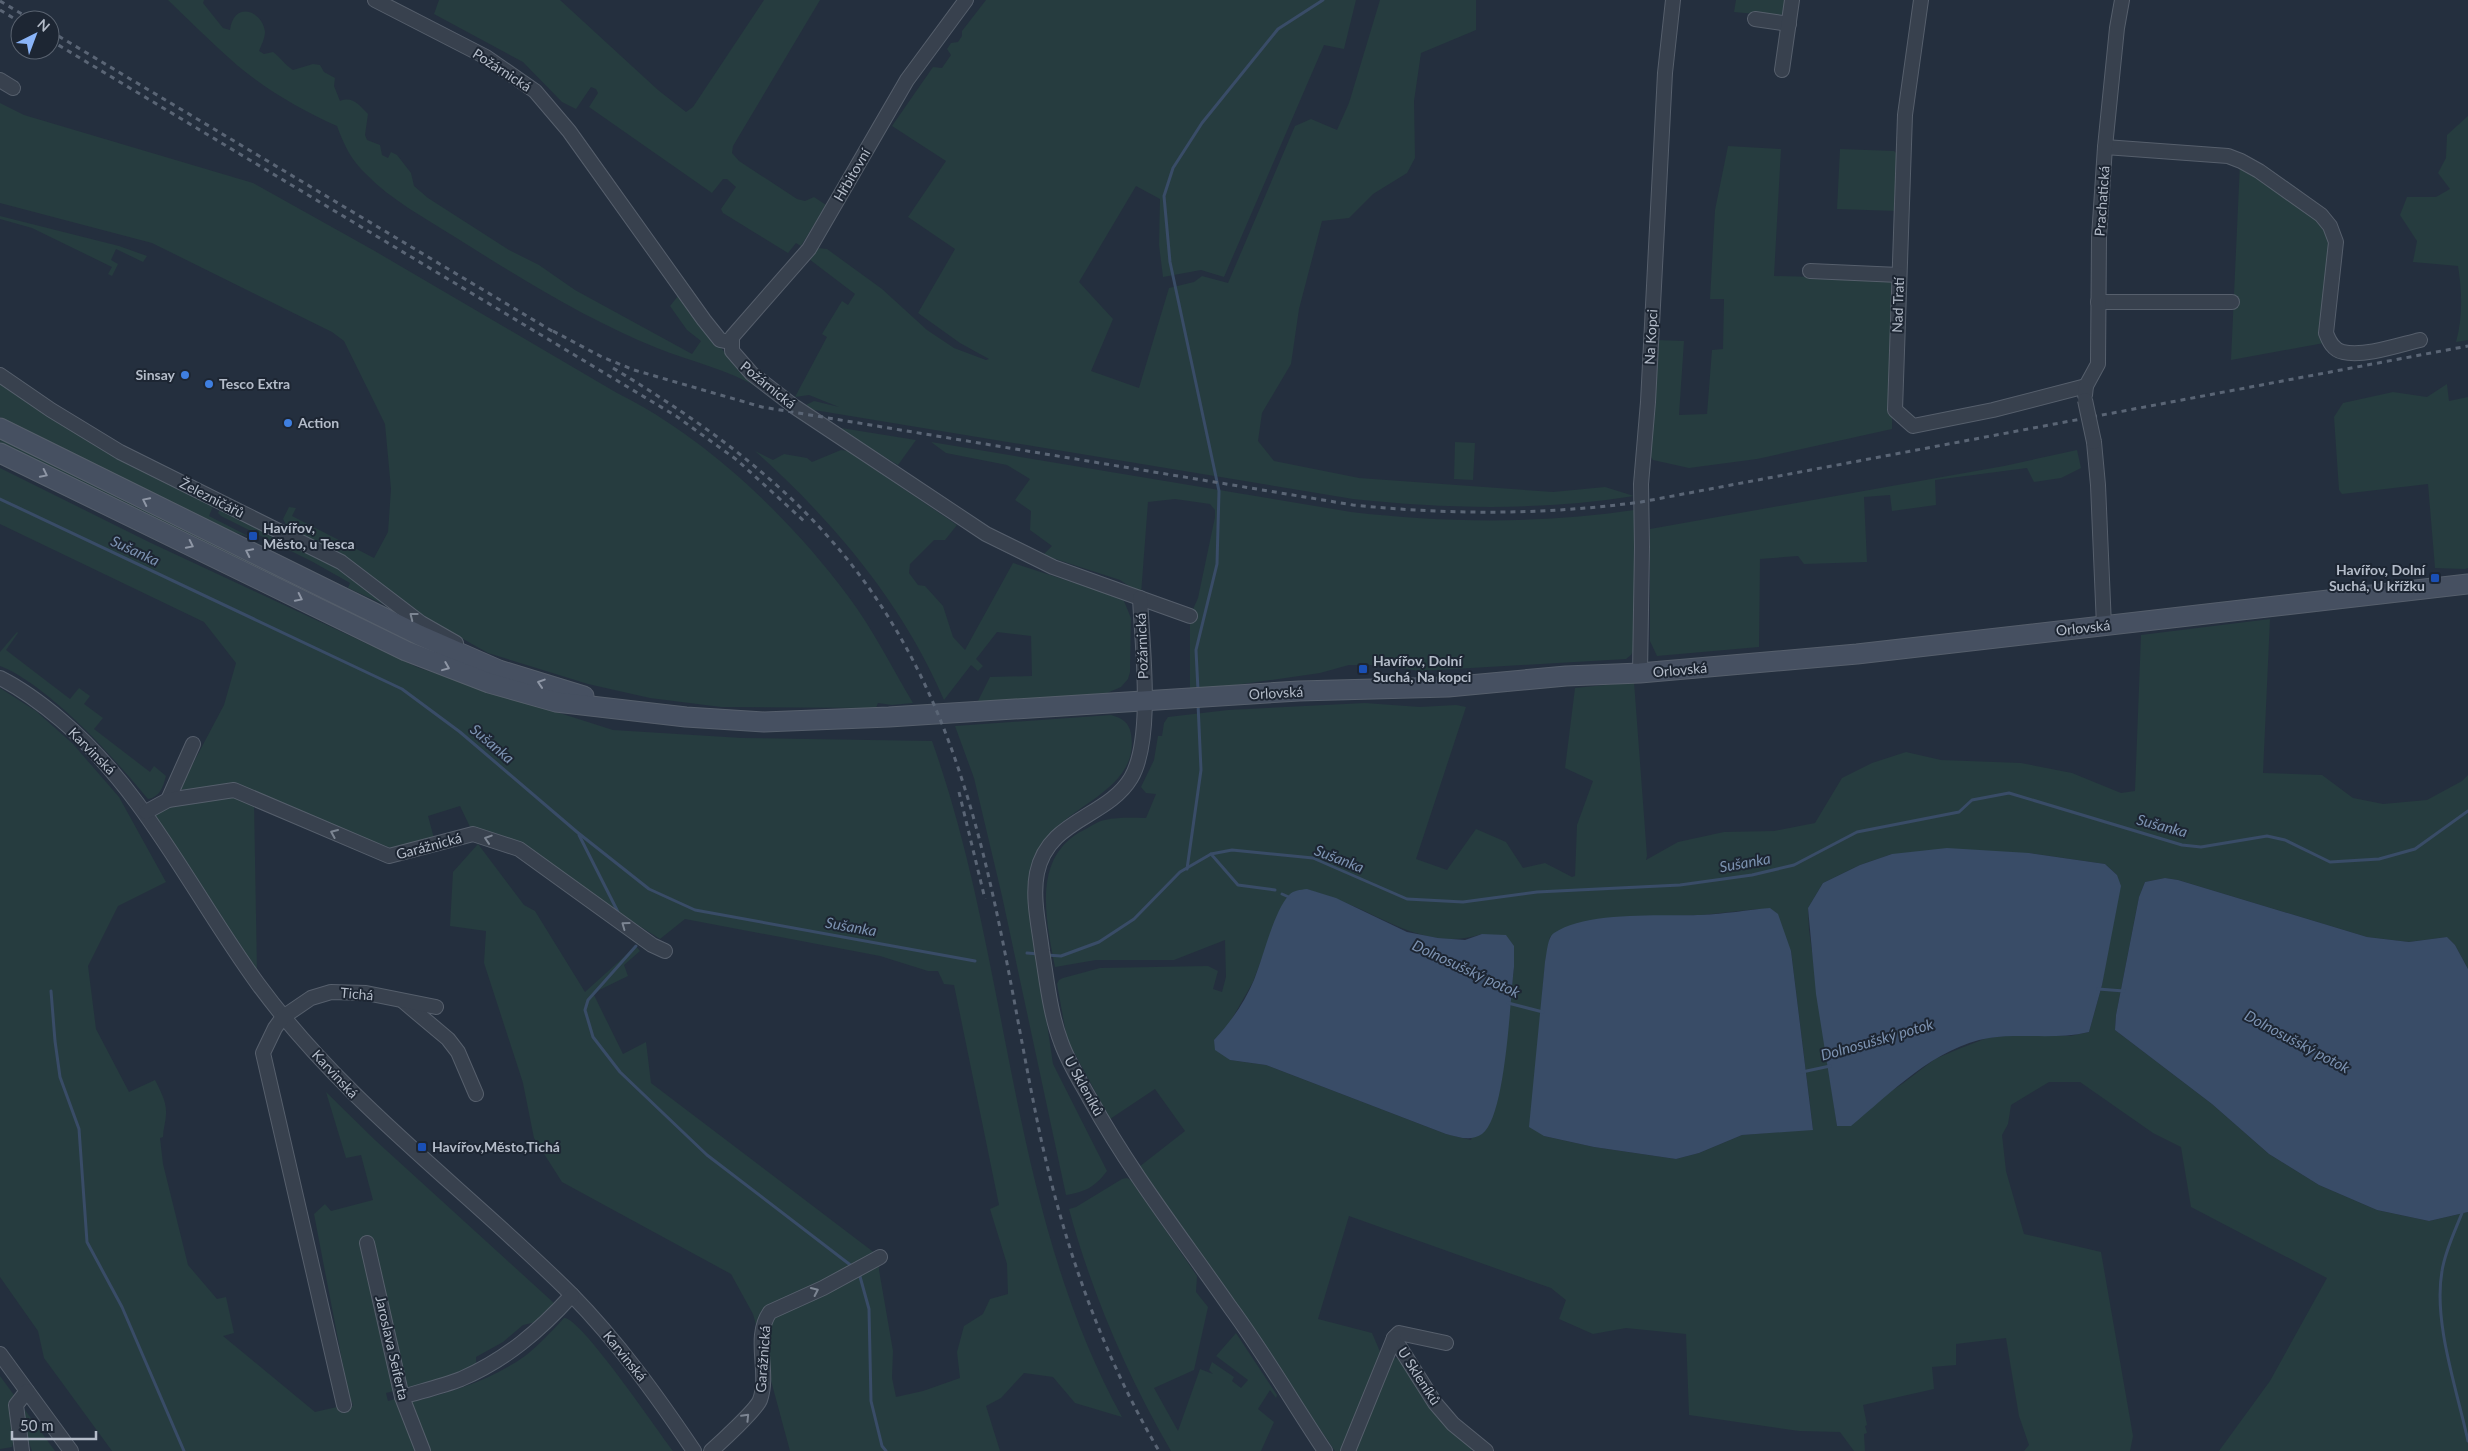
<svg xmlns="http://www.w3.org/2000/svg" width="2468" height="1451" viewBox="0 0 2468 1451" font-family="Lato,sans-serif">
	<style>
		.green { fill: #263c3f; fill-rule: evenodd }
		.water { fill: #394c67 }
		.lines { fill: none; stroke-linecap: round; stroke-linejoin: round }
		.stream { stroke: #394c67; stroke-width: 3 }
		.minor-casing { stroke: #565f6c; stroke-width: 16 }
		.secondary-casing { stroke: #565f6c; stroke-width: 21 }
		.minor { stroke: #38414e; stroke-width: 14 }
		.secondary { stroke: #465061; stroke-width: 19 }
		.rail { stroke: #5a6575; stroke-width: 3; stroke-dasharray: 5 5; stroke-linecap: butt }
		.minor-bridge-casing { stroke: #565f6c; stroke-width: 16; stroke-linecap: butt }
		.minor-bridge { stroke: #38414e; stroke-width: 14 }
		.oneway { stroke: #8e96a5 }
		.oneway2 { stroke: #7c8592 }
		.shop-dot { fill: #3f7fe0; stroke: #1d2633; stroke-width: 2 }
		.transit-dot { fill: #1a4fb4; stroke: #1d2633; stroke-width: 2 }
		.labels { text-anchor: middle; stroke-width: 4; stroke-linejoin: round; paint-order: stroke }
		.street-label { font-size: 14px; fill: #b4bcc9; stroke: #1d2633 }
		.poi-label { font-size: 14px; font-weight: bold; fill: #b4bcc9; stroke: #1d2633; text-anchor: start }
		.water-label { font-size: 15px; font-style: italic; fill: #7c92b1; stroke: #1d2633 }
	</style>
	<rect width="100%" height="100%" fill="#242f3e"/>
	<g class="green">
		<path d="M168 0H204L203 3 223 28 230 30C234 0 263 11 265 32 265 38 261 46 259 51L264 54 273 52C281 58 284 64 293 70L313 64 320 65 324 72 335 78 334 86 340 101C353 96 359 105 368 114L365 135 367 140 380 145 382 155 388 158 391 152 397 155 411 173 414 186 428 198 509 250 539 265 575 290 692 354 701 341 687 330 670 306 678 296 687 304 739 371 759 388C727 369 692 362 657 348 587 320 520 278 455 237 425 218 391 200 366 174 351 160 344 145 337 126 303 111 267 90 238 66 214 45 191 22 168 0Z"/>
		<path d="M439 0H560L658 90 686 112 693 107 764 0H820L733 146 732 153 739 161 797 199 805 201 814 197 826 205 801 246 796 243 788 253 723 213 721 209 736 187 727 179H723L712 193 589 107 598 93 596 89 591 87 576 109 562 102 523 62 434 14Z"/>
		<path d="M986 0H1356L1344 49 1324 45 1224 277 1201 270 1163 277 1159 245 1160 199 1136 186 1079 282 1113 319 1091 371 1139 388 1169 288 1194 282 1202 276 1228 283 1295 126 1311 119 1337 130 1349 103 1380 0H1476V30L1421 53 1414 101 1415 158 1407 173 1373 194 1349 218 1322 221 1299 309 1291 364 1262 413 1258 441 1274 461 1359 478 1553 492 1605 487 1634 496C1540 511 1448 509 1353 499L808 409 806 405 814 401 839 407 809 395 795 397 827 337 822 334 842 301 848 305 855 294 809 259 818 248 827 249 882 289 927 330 954 348 986 360 989 359 960 343 918 313 955 249 908 217 946 161 892 126 933 67 942 68 951 55 947 49 951 43 958 42 962 36V31Z"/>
		<path d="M1736 0H1787L1785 13 1777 16 1734 12Z"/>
		<path d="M0 103 24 115 253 183 373 250 617 393C706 437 789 517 848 596 873 629 892 668 913 703L892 705 878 703 876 708 721 707 650 698 588 684 488 653 424 617 289 530 283 519 289 507 296 508 292 516 374 558 388 532 391 489 385 424 344 341 332 332 152 243 0 203Z"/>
		<path d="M2468 116V340L2456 342C2463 317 2462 291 2458 266L2413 262 2417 241 2400 215 2407 197H2436L2450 189 2438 173 2446 158 2447 135Z"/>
		<path d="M1728 146 1781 149 1774 276 1894 279 1892 429 1757 459 1689 468 1653 460 1650 455 1656 340 1684 341 1679 415 1707 414 1712 350 1723 349 1724 299H1710L1715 210Z"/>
		<path d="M1840 149 1894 151 1899 156 1896 211 1837 209Z"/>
		<path d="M2240 163 2320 219 2333 246 2319 325 2324 343 2231 360Z"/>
		<path d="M0 216 119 246 147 256 143 262 116 249 111 260 118 264 112 276 108 274 112 267 32 228 0 219Z"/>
		<path d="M0 378 214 504 209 516 250 537 233 532 0 417Z"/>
		<path d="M2447 384 2449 401 2468 397V568L2465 569 2435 568 2428 484 2342 494 2339 490 2334 417 2343 403 2393 392 2427 397Z"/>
		<path d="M835 427 916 440 898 465Z"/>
		<path d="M0 436 333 600 330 606 0 444Z"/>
		<path d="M931 442 1351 512C1447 523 1539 524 1634 510L1637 532 1636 645 1631 655 1626 659 1420 671 1379 665H1349L1320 673 1222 687 1190 688V616L1198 598 1215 517V510L1210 504 1175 499 1148 502 1141 594 1120 580 1043 555 1052 546 1030 530 1031 511 1015 500 1030 479 1007 465 946 453Z"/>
		<path d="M1455 442 1475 443 1473 480 1454 479Z"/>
		<path d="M841 450 848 451 957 525 945 540H934L910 564 909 573 918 585 925 586 943 606 953 637 965 650 1013 563 1115 596 1124 601 1131 618 1130 672 1128 679 1121 687 1107 693 977 703 990 677 1032 676 1031 636 997 632 976 659 983 666 978 671 971 665 944 700C902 602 833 521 755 451L773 460 784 454 807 458 812 462Z"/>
		<path d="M2077 450 2081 468 2061 478 2034 482 2027 468 1935 480 1936 505 1892 511 1890 495 1864 497 1867 562 1804 564 1798 556 1760 559 1759 647 1657 656 1650 641V529L2004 466Z"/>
		<path d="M0 468 151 543 419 668 613 730 742 738 932 741C1011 962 1007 1208 1122 1417L1075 1403 1053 1377 1024 1373 1001 1398 986 1406 1000 1451H790L753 1314 731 1274 562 1182 534 1138 523 1083 484 963 486 931 450 926 453 872 478 844 524 905 535 911 585 992 636 946 640 951 624 965 628 976 593 993 623 1054 646 1042 651 1083 880 1257 879 1270 893 1351 892 1378 896 1397 923 1391 960 1378 957 1352 964 1326 983 1314 990 1299 1008 1294 1007 1264 990 1209 999 1205 954 985 944 984 938 971H928L880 956 685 919 660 939 589 894 472 831 460 806 428 816 435 842 396 850 226 785 179 790 224 705 236 663 204 622 0 524Z"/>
		<path d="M221 507 339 565 394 609 348 588 350 583 313 562 221 516 218 513Z"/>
		<path d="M2270 619 2263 773 2322 775 2353 798 2383 804 2427 800 2462 781 2468 775V969L2455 945 2447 937 2409 942 2367 937 2178 880 2165 878 2145 882 2139 897 2116 1015 2115 1030 2212 1104 2269 1154 2319 1185 2377 1210 2429 1221 2468 1212V1451H2219L2270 1381 2327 1278 2191 1207 2181 1147 2153 1133 2080 1082H2049L2011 1105 2008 1124 2002 1135 2006 1171 2024 1234 2101 1252 2133 1436 2130 1451H2024L2029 1445 2019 1416 2006 1338 1956 1344V1365L1932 1367 1934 1389 1863 1405 1867 1425 1865 1426 1867 1433 1864 1434 1865 1451H1854L1840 1432 1799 1431 1689 1415 1686 1334 1626 1328 1593 1334 1559 1319 1566 1300 1551 1288 1349 1216 1318 1319 1372 1333 1381 1354 1345 1451H1335L1139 1167 1185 1131 1155 1089 1110 1119 1067 1039 1057 984 1059 980 1063 978 1100 968 1208 966 1218 971 1213 989 1222 992 1226 977 1225 940 1174 960H1096L1055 967C1046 920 1031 856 1084 830 1090 827 1098 821 1105 820 1118 817 1133 818 1146 818L1156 794 1146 793 1141 787 1154 760 1158 736H1162L1164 723 1168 717 1228 710 1365 703 1420 707 1456 705 1466 707 1416 859 1447 870 1476 829 1506 842 1523 868 1545 863 1572 877 1575 876 1577 825 1593 781 1565 768 1575 688 1634 682 1647 856 1646 860 1678 842 1724 832 1774 831 1815 823 1842 778 1872 763 1906 752 1941 760 2021 763 2072 773 2121 793 2135 791 2141 635ZM2029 853 2105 864 2117 875 2102 985 2089 1032 2070 1036 2022 1034 1987 1038 1961 1048 1935 1059 1902 1084 1837 1126 1809 930 1808 908 1823 883 1860 865 1892 854ZM1307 889C1316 893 1327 895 1336 899 1385 917 1428 952 1482 934L1514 967 1510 1004 1471 1140 1446 1134 1266 1065 1230 1060 1214 1040 1229 1024 1253 982 1279 912ZM1757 909 1791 951 1813 1129 1742 1135 1699 1153 1676 1159 1594 1147 1544 1136C1542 1070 1536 1003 1550 937L1609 918 1703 915Z"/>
		<path d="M17 632 18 633 6 650 70 699 79 688 90 696 84 704 103 718 94 729 150 772 154 766 166 776C163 787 160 797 148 799 116 761 87 728 49 697 34 685 18 673 0 666V652Z"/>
		<path d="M0 688 36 711 73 744 119 797 166 882 118 906 88 966 96 1029 129 1092 155 1080C160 1090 167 1102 166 1114 166 1121 163 1129 163 1137L160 1138 163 1164 188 1265 217 1299 226 1297 234 1333 223 1336 315 1412 350 1404 348 1406H353L352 1402H350L314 1214 325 1204 331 1211 373 1200 361 1155 346 1158 326 1092 375 1140 555 1304 541 1321 523 1325 503 1342 476 1357V1363L473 1367 438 1380 386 1393 388 1401 402 1397 418 1451H112L44 1358 38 1331 0 1277Z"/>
		<path d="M1111 715C1122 718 1129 722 1131 734 1140 787 1074 803 1049 836 1035 855 1029 873 1028 896L1053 1064 1107 1171C1095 1187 1085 1192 1066 1195L1002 896 974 778 955 726Z"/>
		<path d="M233 795 254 802 257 972 152 815 168 805Z"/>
		<path d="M1127 1178 1131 1180 1197 1276 1196 1292 1208 1307 1194 1370 1154 1388 1178 1431 1200 1369 1213 1374 1209 1370 1212 1362 1234 1377 1232 1381 1241 1388 1248 1380 1216 1356 1236 1333 1277 1395 1276 1398 1270 1390 1258 1409 1274 1422 1261 1451H1171C1127 1375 1092 1294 1069 1209L1076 1207 1122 1179Z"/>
		<path d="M564 1318C580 1316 659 1433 673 1451H425L410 1409 412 1402C452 1392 491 1380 525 1356 539 1345 552 1331 564 1318Z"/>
		<path d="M1391 1357 1403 1360 1473 1445 1471 1451H1353Z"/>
		<path d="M0 1376 55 1451H32L26 1435 15 1437 12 1447 0 1449Z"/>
	</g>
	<g class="water">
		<path d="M1947 848 2029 853 2105 864 2117 875 2121 886 2102 985 2089 1032C2056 1040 2022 1033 1989 1038 1935 1047 1891 1093 1851 1126H1837L1816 994 1808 908 1823 883 1860 865 1892 854Z"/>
		<path d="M2165 878 2178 880 2367 937 2409 942 2447 937 2455 945 2468 969V1212L2429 1221 2377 1210 2319 1185 2269 1154 2212 1104 2115 1030 2116 1015 2139 897 2145 882Z"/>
		<path d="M1307 889 1336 898 1407 932 1438 938 1465 940 1482 934 1506 935 1514 946V967C1510 999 1506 1117 1482 1134 1470 1142 1459 1137 1446 1134L1266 1065 1230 1060 1215 1050 1214 1040C1230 1023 1245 1002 1254 980 1263 958 1274 911 1289 895 1294 890 1300 890 1307 889Z"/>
		<path d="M1770 908 1778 914 1791 951 1813 1130 1742 1135 1699 1153 1676 1159 1594 1147 1544 1136 1529 1127 1545 962C1547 954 1547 938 1554 933 1585 911 1663 916 1701 915 1725 914 1747 910 1770 908Z"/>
	</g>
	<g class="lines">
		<g class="stream">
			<path d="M0 499 402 689 460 732 577 832 649 889 695 910 975 961"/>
			<path d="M1198 690 1196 650 1217 564 1219 491 1170 262 1164 196 1173 168 1202 123 1278 29 1323 0"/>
			<path d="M579 835 620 916"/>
			<path d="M1211 854 1238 885 1275 890"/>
			<path d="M1187 869 1201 770 1198 704"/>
			<path d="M1282 894 1291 898"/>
			<path d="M636 946 588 1000 585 1010 593 1037 620 1072 707 1155 853 1267"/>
			<path d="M1027 953 1039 954"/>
			<path d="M1046 955 1061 956 1099 942 1134 919 1180 872 1211 854 1232 850 1313 858 1407 899 1463 902 1537 892 1680 885 1752 875 1794 865 1857 832 1959 812 1972 800 2009 793 2182 845 2201 847 2267 836 2285 840 2330 862 2379 859 2415 849 2468 811"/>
			<path d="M2098 989 2124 991"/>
			<path d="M51 991 55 1041 60 1077 79 1129 87 1242 122 1307 184 1451"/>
			<path d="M1508 1003 1543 1012"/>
			<path d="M1802 1072 1830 1066"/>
			<path d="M2462 1213C2455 1231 2445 1251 2442 1271 2433 1322 2457 1390 2468 1441"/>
			<path d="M859 1273 869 1309 871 1401 882 1446 886 1451"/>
		</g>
		<g class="minor-casing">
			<g id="minor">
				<path d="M375 0 486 57 535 91 569 131 704 320 720 340 730 342"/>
				<path d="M966 0 907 80 809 249 732 337V351L752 374 795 407 986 534 1053 567 1190 616"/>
				<path d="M1921 0 1905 115 1895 410 1913 426 1993 410 2086 386"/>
				<path d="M1755 19 1789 24"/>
				<path d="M1782 70 1792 0"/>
				<path d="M0 80 13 88"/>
				<path d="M2105 147 2228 156 2241 161 2259 171 2321 215 2330 226 2336 242 2326 333C2329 341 2333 350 2343 352 2364 357 2399 345 2420 340"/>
				<path d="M1810 271 1899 275"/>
				<path d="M2098 302H2232"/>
				<path d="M0 375 51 410 120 452 341 562 421 623 456 643"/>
				<path d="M2085 395 2086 386 2098 364 2099 237 2105 147 2117 28 2122 0"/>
				<path d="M2094 442 2098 485 2104 626"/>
				<path d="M1140 598C1142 644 1154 739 1131 778 1107 818 1048 819 1037 873 1032 898 1039 926 1042 951 1047 981 1050 1013 1061 1042 1068 1062 1080 1081 1090 1099 1131 1173 1182 1238 1230 1307 1264 1353 1293 1403 1325 1451"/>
				<path d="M1640 673 1642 547 1641 484 1648 402 1665 73 1673 0"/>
				<path d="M0 678C22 689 42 704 61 720 146 792 193 895 258 984 346 1104 467 1190 571 1294 618 1342 657 1396 694 1451"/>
				<path d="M168 800 193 744"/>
				<path d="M146 812 168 800 234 790 389 856 473 834 519 849 652 945 665 951"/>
				<path d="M404 1002 448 1039 458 1052 476 1094"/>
				<path d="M367 1243 402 1397 423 1451"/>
				<path d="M1446 1343 1399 1333 1394 1338 1435 1403 1453 1424 1486 1451"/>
				<path d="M0 1354 71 1451"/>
				<path d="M402 1397C422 1391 443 1386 461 1379 506 1360 540 1330 572 1295"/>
				<path d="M344 1405 263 1053 275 1028 283 1017 311 998 331 992 366 993 436 1007"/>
				<path d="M22 1451 16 1405 27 1391"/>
				<path d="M711 1451C720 1443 756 1410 760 1400 770 1372 752 1338 770 1312L823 1288 880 1257"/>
				<path d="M1348 1451 1394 1338"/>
			</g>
		</g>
		<g class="secondary-casing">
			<g id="secondary">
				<path d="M0 428 419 635 499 670 584 696"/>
				<path d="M0 453 406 651 489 683 556 702 686 717 764 722 889 717 1299 691 1448 687 1566 676 1640 673 1857 654 2468 584"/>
			</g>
		</g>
		<use href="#minor" class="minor"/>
		<use href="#secondary" class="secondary"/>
		<g class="rail">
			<path d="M0 1 32 20"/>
			<path d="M0 10 20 22"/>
			<path d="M50 31 557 334"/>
			<path d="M50 40 676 416 737 460 804 521"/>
			<path d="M553 331 602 357 634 370 762 407 1353 505C1452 515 1543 515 1641 502L2468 346"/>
			<path d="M613 368C722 434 818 505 887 615 986 772 1003 961 1041 1139 1065 1248 1102 1354 1159 1451"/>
			<path d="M959 792 985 899"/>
		</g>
		<g class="minor-bridge-casing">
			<path id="minor-bridge" d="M2085 400 2094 442"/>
		</g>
		<use href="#minor-bridge" class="minor-bridge"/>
	</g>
	<defs><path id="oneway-chevron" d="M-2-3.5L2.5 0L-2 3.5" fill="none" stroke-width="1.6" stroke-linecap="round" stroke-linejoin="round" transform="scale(1.25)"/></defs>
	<g class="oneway">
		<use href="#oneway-chevron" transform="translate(44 474) rotate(26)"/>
		<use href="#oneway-chevron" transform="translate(146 501) rotate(-154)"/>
		<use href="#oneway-chevron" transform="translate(190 545) rotate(26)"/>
		<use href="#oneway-chevron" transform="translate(249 552) rotate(-154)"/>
		<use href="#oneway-chevron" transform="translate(299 598) rotate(26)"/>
		<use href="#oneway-chevron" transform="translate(446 667) rotate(22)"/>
		<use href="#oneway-chevron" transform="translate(541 683) rotate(-162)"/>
	</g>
	<g class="oneway2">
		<use href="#oneway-chevron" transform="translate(413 616) rotate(-142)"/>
		<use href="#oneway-chevron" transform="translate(334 833) rotate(-157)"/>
		<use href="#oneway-chevron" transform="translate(488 839) rotate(-162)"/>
		<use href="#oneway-chevron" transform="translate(625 925) rotate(-144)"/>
		<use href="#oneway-chevron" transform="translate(815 1291) rotate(-25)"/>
		<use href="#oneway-chevron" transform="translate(746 1417) rotate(-46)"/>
	</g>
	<g class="shop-dot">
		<circle cx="185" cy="375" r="5"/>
		<circle cx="209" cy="384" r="5"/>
		<circle cx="288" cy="423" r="5"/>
	</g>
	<g class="transit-dot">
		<rect x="248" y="531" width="10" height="10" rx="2.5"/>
		<rect x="2430" y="573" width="10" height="10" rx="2.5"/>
		<rect x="1358" y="664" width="10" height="10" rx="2.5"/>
		<rect x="417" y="1142" width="10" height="10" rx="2.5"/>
	</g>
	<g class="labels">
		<g class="street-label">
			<text transform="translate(502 70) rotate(33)" y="5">Požárnická</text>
			<text transform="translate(852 175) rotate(-60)" y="5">Hřbitovní</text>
			<text transform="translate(2102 201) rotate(-86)" y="5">Prachatická</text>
			<text transform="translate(1898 305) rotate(-88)" y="5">Nad Tratí</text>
			<text transform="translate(1651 337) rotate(-87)" y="5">Na Kopci</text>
			<text transform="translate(768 385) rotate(39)" y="5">Požárnická</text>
			<text transform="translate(212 498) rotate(27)" y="5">Železničářů</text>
			<text transform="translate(2083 628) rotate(-6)" y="5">Orlovská</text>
			<text transform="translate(1142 646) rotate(-92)" y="5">Požárnická</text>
			<text transform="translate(1680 670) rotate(-5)" y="5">Orlovská</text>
			<text transform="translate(1276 693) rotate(-3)" y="5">Orlovská</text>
			<text transform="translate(92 751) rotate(45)" y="5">Karvinská</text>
			<text transform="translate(429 846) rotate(-15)" y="5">Garážnická</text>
			<text transform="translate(357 994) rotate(5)" y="5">Tichá</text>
			<text transform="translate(335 1074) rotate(47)" y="5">Karvinská</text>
			<text transform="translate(1084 1086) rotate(61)" y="5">U Skleníků</text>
			<text transform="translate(392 1348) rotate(77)" y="5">Jaroslava Seiferta</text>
			<text transform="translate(625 1356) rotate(51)" y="5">Karvinská</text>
			<text transform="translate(763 1359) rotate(-86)" y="5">Garážnická</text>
			<text transform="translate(1419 1376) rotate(57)" y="5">U Skleníků</text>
		</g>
		<g class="poi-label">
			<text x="175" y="380" text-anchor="end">Sinsay</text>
			<text x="219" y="389">Tesco Extra</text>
			<text x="298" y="428">Action</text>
			<text x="263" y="533">Havířov,<tspan x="263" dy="16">Město, u Tesca</tspan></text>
			<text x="2425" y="575" text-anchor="end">Havířov, Dolní<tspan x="2425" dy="16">Suchá, U křížku</tspan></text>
			<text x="1373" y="666">Havířov, Dolní<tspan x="1373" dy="16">Suchá, Na kopci</tspan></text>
			<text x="432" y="1152">Havířov,Město,Tichá</text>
		</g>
		<g class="water-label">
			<text transform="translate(135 551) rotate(25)" y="5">Sušanka</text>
			<text transform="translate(492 744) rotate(40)" y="5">Sušanka</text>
			<text transform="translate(2162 826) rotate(15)" y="5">Sušanka</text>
			<text transform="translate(1339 859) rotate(21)" y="5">Sušanka</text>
			<text transform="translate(1745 863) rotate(-10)" y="5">Sušanka</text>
			<text transform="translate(851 927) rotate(10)" y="5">Sušanka</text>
			<text transform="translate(1466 969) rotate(25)" y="5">Dolnosušský potok</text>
			<text transform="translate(1877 1040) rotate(-16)" y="5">Dolnosušský potok</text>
			<text transform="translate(2297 1042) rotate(28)" y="5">Dolnosušský potok</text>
		</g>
	</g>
	<g transform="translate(35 35) rotate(42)"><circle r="24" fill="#1d2633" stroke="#59626f"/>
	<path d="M0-4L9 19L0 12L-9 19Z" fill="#8ab4f8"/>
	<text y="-8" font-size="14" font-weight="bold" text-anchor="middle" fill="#b4bcc9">N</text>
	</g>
	<path d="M12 1431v8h84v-8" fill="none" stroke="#b4bcc9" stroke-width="2.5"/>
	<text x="20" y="1431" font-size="15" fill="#b4bcc9" stroke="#1d2633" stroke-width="4" paint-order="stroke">50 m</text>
</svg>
